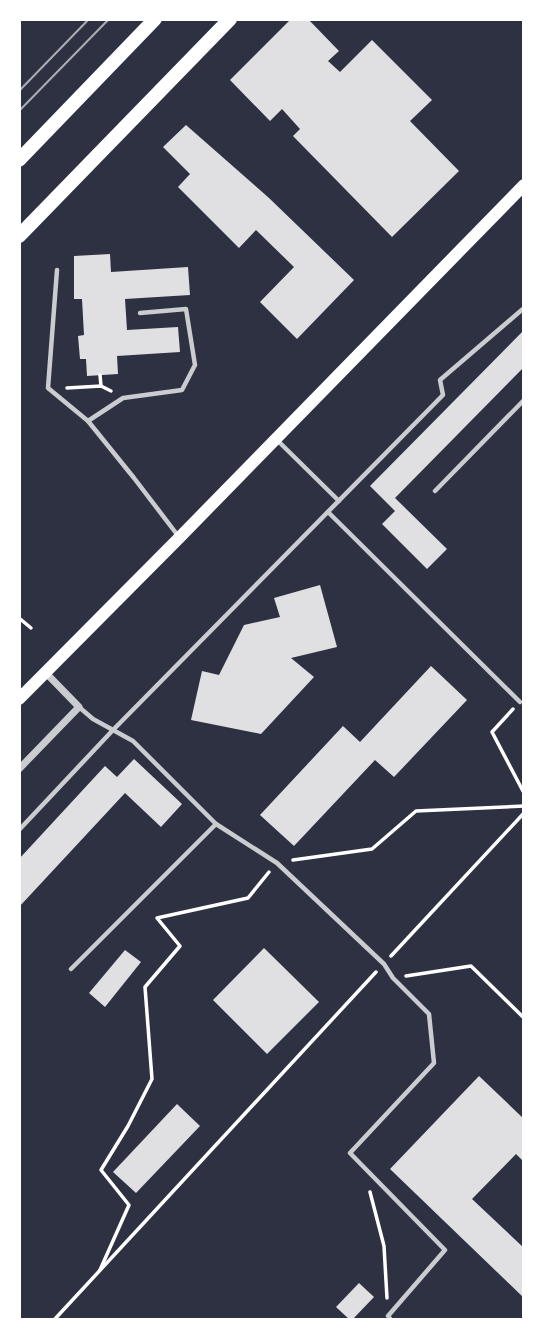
<svg xmlns="http://www.w3.org/2000/svg" width="543" height="1339" viewBox="0 0 543 1339" font-family="Rubik,sans-serif">
	<style>
		.building { fill: #e0e0e3 }
		.lines { fill: none; stroke-linecap: round; stroke-linejoin: round }
		.path { stroke: #fff; stroke-width: 3.5 }
		.service { stroke: #caccd0; stroke-width: 4.5 }
		.minor { stroke: #caccd0; stroke-width: 7 }
		.secondary { stroke: #fff; stroke-width: 12 }
		.primary { stroke: #fff; stroke-width: 14 }
		.tram { stroke: #abadb3; stroke-width: 2 }
	</style>
	<rect width="100%" height="100%" fill="#2d3142"/>
	<g class="building">
		<path d="M291 19H308L339 51 328 61 340 72 372 40 432 100 410 121 459 171 392 237 293 136 300 129 282 109 270 121 230 80Z"/>
		<path d="M186 125 269 198 354 280 297 339 260 302 294 267 256 230 239 248 178 187 190 174 163 147Z"/>
		<path d="M110 254 111 272 188 267 190 295 125 299 127 330 178 327 180 352 117 356 118 374 87 376 86 359H80L78 336 84 335 82 299H74V256Z"/>
		<path d="M524 330V367L395 498 447 549 427 569 382 524 395 511 370 486Z"/>
		<path d="M320 585 337 647 291 658 314 677 261 734 191 720 202 671 219 675 244 625 280 617 274 598Z"/>
		<path d="M431 666 467 700 394 777 375 760 294 846 260 815 343 726 360 742Z"/>
		<path d="M134 759 182 804 161 827 125 793 19 907V859L105 766 117 777Z"/>
		<path d="M264 948 319 1002 267 1054 213 1000Z"/>
		<path d="M125 950 141 962 105 1007 89 993Z"/>
		<path d="M479 1076 524 1119V1162L516 1154 472 1199 524 1248V1298L390 1169Z"/>
		<path d="M177 1104 200 1126 136 1193 113 1172Z"/>
		<path d="M359 1283 374 1297 352 1320H350L336 1307Z"/>
	</g>
	<g class="lines">
		<g class="path">
			<path d="M100 375 101 386"/>
			<path d="M67 388 101 386 111 391"/>
			<path d="M19 618 31 628"/>
			<path d="M513 709 492 732 524 793"/>
			<path d="M293 860 372 849 416 811 524 806"/>
			<path d="M391 956 524 813"/>
			<path d="M406 976 471 966 524 1018"/>
			<path d="M370 1192 384 1246 387 1298"/>
			<path d="M100 1270 129 1205 101 1170 128 1126 152 1079 145 987 180 946 157 918 248 898 269 872"/>
			<path d="M54 1320 376 972"/>
		</g>
		<g class="service">
			<path d="M57 270 48 388 88 421 134 478 179 537"/>
			<path d="M88 421 123 398 182 390 195 365 186 309 140 313"/>
			<path d="M277 440 339 501"/>
			<path d="M435 491 524 400"/>
			<path d="M328 512 520 702"/>
			<path d="M216 824 277 863 384 964 393 978 429 1014 434 1063 350 1153 445 1250 388 1316 391 1320"/>
			<path d="M19 830 113 730 443 395 440 380 524 308"/>
			<path d="M71 969 216 824 133 741 93 719 79 707"/>
		</g>
		<path class="minor" d="M19 769 79 707 45 672"/>
		<path class="secondary" d="M19 699 179 538 524 185"/>
		<g class="primary">
			<path d="M19 160 155 19"/>
			<path d="M19 236 230 19"/>
		</g>
		<g class="tram">
			<path d="M19 91 89 19"/>
			<path d="M19 111 109 19"/>
		</g>
	</g>
	<rect width="543" height="1339" fill="none" stroke="#ffffff" stroke-width="42"/>
</svg>
